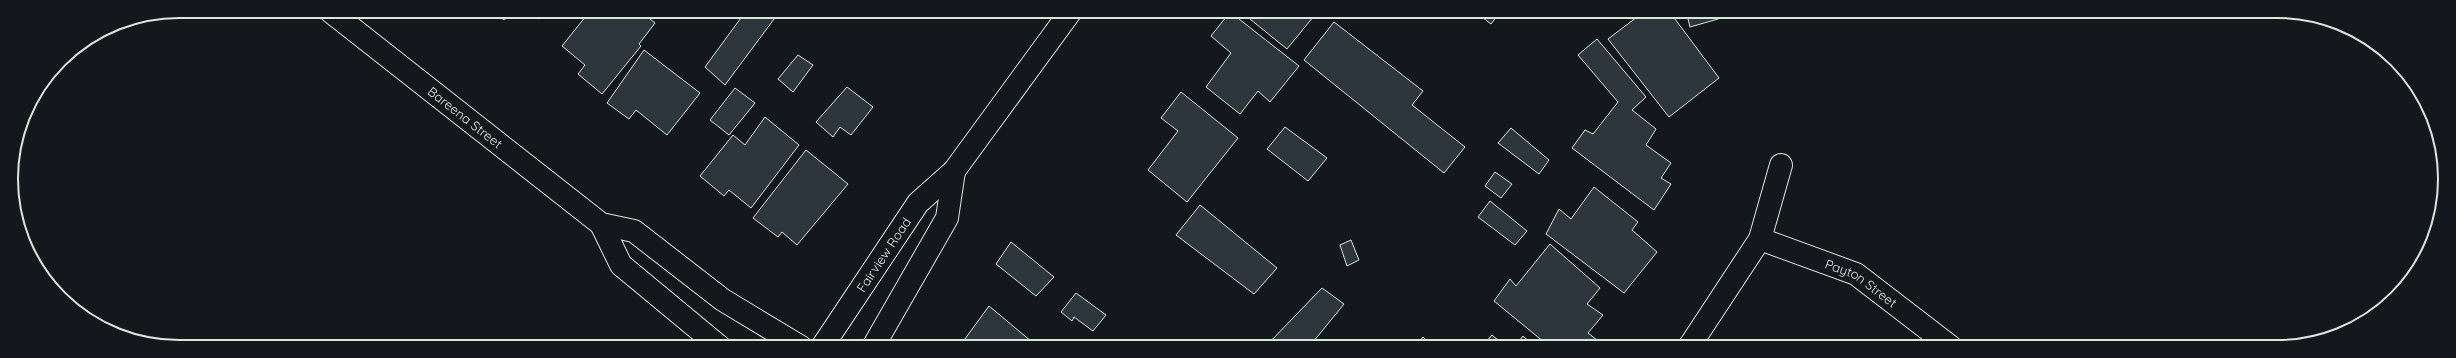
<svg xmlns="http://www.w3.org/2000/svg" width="2456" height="358" viewBox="0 0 2456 358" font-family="Quicksand,sans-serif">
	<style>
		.building { fill: #2c363c; stroke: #d8e6dc }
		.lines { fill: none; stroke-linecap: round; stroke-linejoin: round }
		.minor-casing { stroke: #d8e6dc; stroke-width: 24 }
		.major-casing { stroke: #d8e6dc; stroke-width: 24 }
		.minor { stroke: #14181c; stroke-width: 22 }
		.major { stroke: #14181c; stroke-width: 22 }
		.labels { text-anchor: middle; stroke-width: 3; stroke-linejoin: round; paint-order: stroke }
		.street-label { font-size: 13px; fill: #d8e6dc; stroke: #14181c }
		.rim { fill: none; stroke: #d8e6dc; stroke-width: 2 }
	</style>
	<rect width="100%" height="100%" fill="#14181c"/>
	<g class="building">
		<path d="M493 11H511L504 20Z"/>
		<path d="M529 11H546L539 19Z"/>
		<path d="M590 11H600L606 16 610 11H640L655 23 639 44 641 46 602 94 578 74 585 65 562 46Z"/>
		<path d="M746 11H780L725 85 705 67Z"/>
		<path d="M1240 11H1318L1287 49Z"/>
		<path d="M1474 11H1501L1491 24Z"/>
		<path d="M1645 11H1669L1719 78 1669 117 1608 39Z"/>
		<path d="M1686 11H1715L1718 19 1690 27Z"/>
		<path d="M1230 12 1299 66 1270 102 1258 91 1240 114 1206 87 1231 53 1211 36Z"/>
		<path d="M1334 22 1423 91 1412 105 1465 147 1444 173 1304 60Z"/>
		<path d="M1597 39 1646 97 1632 110 1656 129 1646 145 1671 163 1661 178 1671 184 1654 210 1572 148 1585 130 1593 134 1618 102 1578 55Z"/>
		<path d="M644 50 700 93 667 135 636 110 629 119 607 103Z"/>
		<path d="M798 55 813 65 793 92 778 79Z"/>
		<path d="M847 87 873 107 851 135 840 127 833 137 816 122Z"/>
		<path d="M735 88 755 103 729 135 710 120Z"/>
		<path d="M1181 92 1238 138 1187 202 1148 170 1178 131 1161 118Z"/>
		<path d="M765 117 799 145 751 208 729 190 724 196 700 176 733 135 745 145Z"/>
		<path d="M1285 127 1327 158 1308 181 1267 149Z"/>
		<path d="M1511 128 1549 160 1539 174 1498 143Z"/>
		<path d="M806 150 848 184 797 245 782 232 778 237 753 218Z"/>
		<path d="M1495 172 1512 184 1501 198 1485 186Z"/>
		<path d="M1594 187 1638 222 1632 230 1657 252 1624 293 1546 234 1559 209 1571 219Z"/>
		<path d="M1490 201 1527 231 1515 245 1478 217Z"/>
		<path d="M1200 205 1277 268 1254 294 1176 235Z"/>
		<path d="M1351 240 1359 260 1347 266 1340 245Z"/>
		<path d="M1011 242 1054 277 1036 296 996 264Z"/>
		<path d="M1550 244 1600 288 1587 304 1603 315 1588 333 1602 344 1600 347H1550L1494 301 1510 279 1516 286Z"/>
		<path d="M1322 288 1344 304 1309 347H1265Z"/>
		<path d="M1076 293 1106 315 1093 331 1074 317 1072 321 1061 312Z"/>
		<path d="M989 306 1038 347H967L962 343Z"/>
		<path d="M1492 335 1506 347H1482Z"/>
		<path d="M1523 336 1535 347H1514Z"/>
		<path d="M1423 337 1434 347H1415Z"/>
	</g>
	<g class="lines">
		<g class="minor-casing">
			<g id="minor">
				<path id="s1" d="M1760 239 1856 274 1951 347"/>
				<path id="s2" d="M822 347 918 203 954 171 1071 11"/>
				<path d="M873 347 947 218 954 171"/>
				<path d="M1689 347 1760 239 1781 165"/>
			</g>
		</g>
		<g class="major-casing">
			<g id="major">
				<path id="s3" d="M330 11 601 224 634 231 723 300 801 347"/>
				<path d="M601 224 621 265 720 347"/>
			</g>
		</g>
		<use href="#minor" class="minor"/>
		<use href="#major" class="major"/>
	</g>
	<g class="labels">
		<g class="street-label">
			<text dy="5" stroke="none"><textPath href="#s3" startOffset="172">Bareena Street</textPath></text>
			<text dy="5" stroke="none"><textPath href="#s2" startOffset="111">Fairview Road</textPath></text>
			<text dy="5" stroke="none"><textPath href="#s1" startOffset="111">Payton Street</textPath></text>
		</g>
	</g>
	<path d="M0 0H2456V358H0ZM179 18H2277A161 161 0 0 1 2438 179V179A161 161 0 0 1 2277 340H179A161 161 0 0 1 18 179V179A161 161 0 0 1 179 18Z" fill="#14181c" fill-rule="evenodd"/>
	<path class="rim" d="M179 18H2277A161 161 0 0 1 2438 179V179A161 161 0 0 1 2277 340H179A161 161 0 0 1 18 179V179A161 161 0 0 1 179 18Z"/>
</svg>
